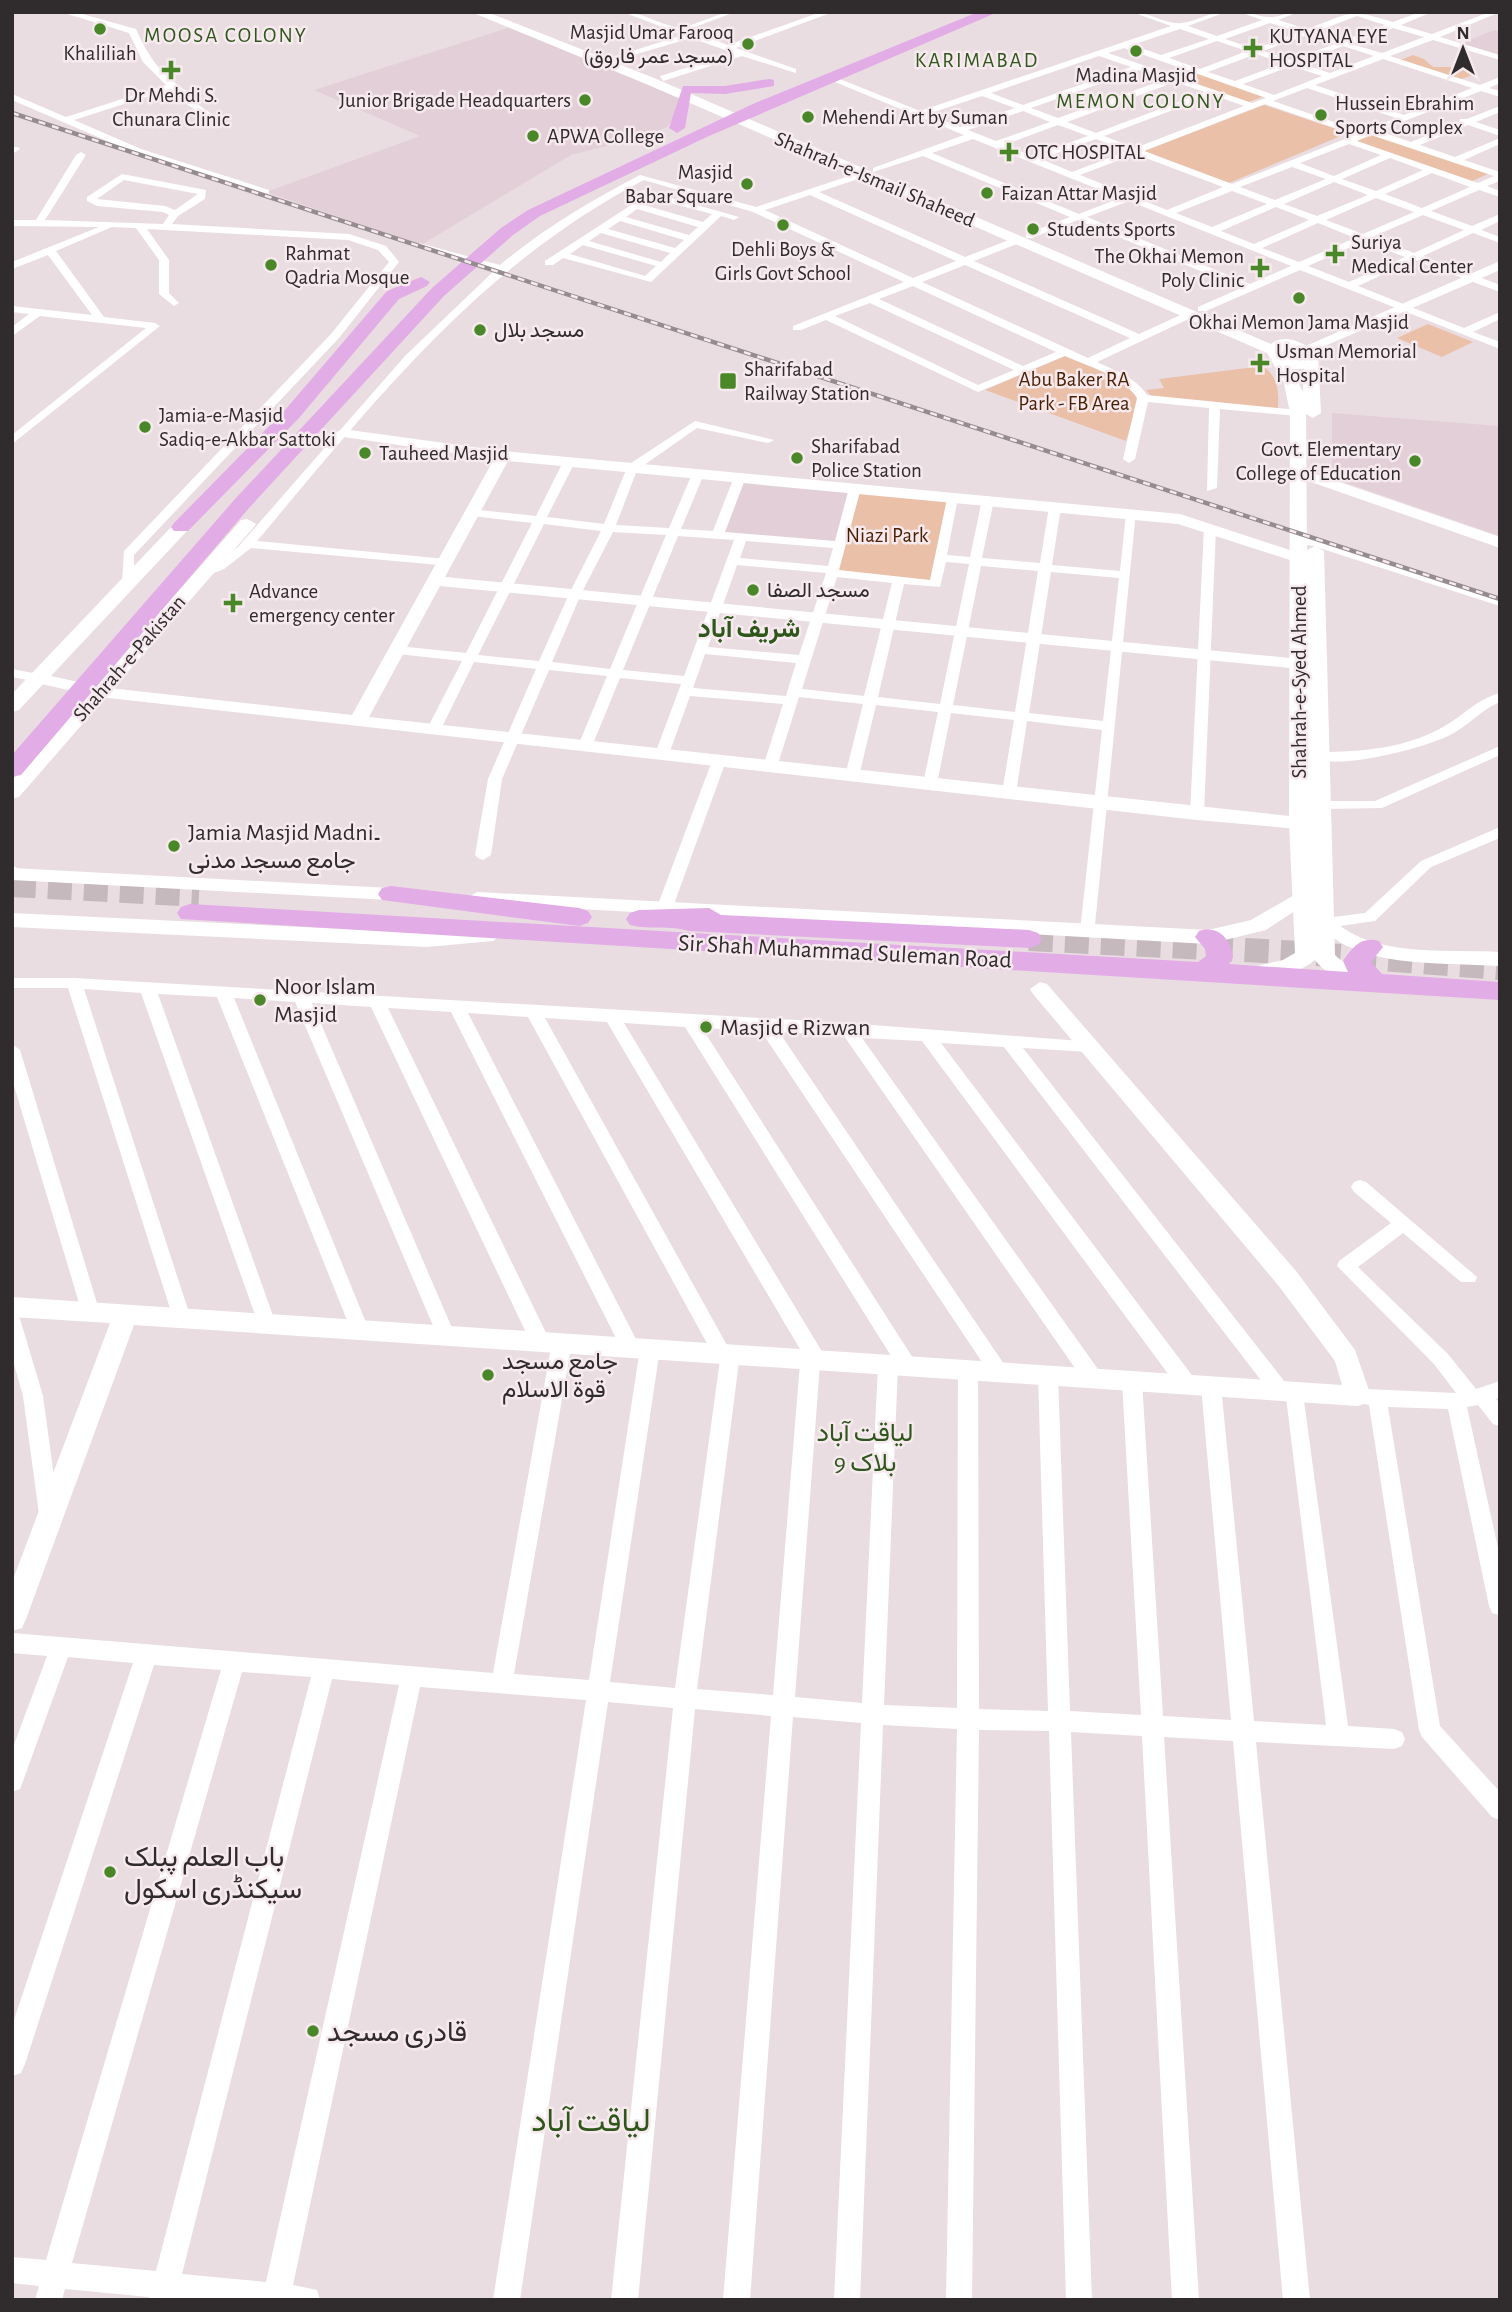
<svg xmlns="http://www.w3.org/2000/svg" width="1512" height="2312" viewBox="0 0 1512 2312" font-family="'Alegreya Sans',Vazirmatn,sans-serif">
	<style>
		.built { fill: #e3cfd7 }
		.green { fill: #eac0a8 }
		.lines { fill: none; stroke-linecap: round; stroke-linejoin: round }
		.trunk-tunnel { stroke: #c5b9be; stroke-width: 24; stroke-dasharray: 24 12; stroke-linecap: butt }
		.minor { fill: #fff; fill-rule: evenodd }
		.tertiary { fill: #fff; fill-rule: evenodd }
		.secondary { fill: #fff; fill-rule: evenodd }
		.trunk { fill: #e2ace6; fill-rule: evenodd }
		.rail-casing { stroke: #958c8f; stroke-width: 4.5 }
		.rail { stroke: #f7eaef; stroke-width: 2.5; stroke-dasharray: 7; stroke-linecap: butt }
		.poi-dot { fill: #498728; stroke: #f7eaef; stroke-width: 2.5 }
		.labels { text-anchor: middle; stroke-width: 5; stroke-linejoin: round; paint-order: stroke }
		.far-poi-label { font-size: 21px; fill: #302b2d; stroke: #f7eaef; text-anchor: start }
		.far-neighbourhood-label { font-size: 21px; letter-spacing: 2px; fill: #2f571b; stroke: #f7eaef }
		.far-street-label { font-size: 21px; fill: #302b2d; stroke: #f7eaef }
		.far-park-label { font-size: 21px; fill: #4a1f00; stroke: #f7eaef }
		.poi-label { font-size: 24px; fill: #302b2d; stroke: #f7eaef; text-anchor: start }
		.street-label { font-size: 24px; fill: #302b2d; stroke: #f7eaef }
		.far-district-label { font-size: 26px; font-weight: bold; fill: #2f571b; stroke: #f7eaef }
		.neighbourhood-label { font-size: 26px; fill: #2f571b; stroke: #f7eaef }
		.near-poi-label { font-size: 28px; fill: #302b2d; stroke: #f7eaef; text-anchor: start }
		.near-neighbourhood-label { font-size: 32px; fill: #2f571b; stroke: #f7eaef }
	</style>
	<rect width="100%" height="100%" fill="#eadde2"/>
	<g class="built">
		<path d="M514 26 685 96 680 111 667 127 648 135 571 155 421 245 266 192 420 136 314 90Z"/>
		<path d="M1494 30 1500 32V58L1457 45Z"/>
		<path d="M1332 413 1500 426V536L1332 478Z"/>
		<path d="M740 478 854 488 839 547 719 535Z"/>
	</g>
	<g class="green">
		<path d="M1413 55 1424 59 1433 67H1455L1475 74 1459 80 1398 61Z"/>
		<path d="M1197 73 1265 96 1246 103 1179 80Z"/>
		<path d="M1264 105 1348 133 1229 183 1144 151Z"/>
		<path d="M1373 134 1490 173 1470 182 1355 141Z"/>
		<path d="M1428 324 1473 342 1442 357 1397 338Z"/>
		<path d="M1067 355 1121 381 1139 399 1126 441 985 390Z"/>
		<path d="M1263 366C1278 377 1279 391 1278 409L1152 397 1146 390 1164 388 1159 379Z"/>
		<path d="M854 488 952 497 935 584 832 573Z"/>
	</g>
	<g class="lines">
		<g class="trunk-tunnel">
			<path d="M12 885 199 895"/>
			<path d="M1029 939 1302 953 1500 968"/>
		</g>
		<g class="minor">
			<path d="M61 12H75L136 29C149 58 161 75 188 92L189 98 220 120 213 122 182 101 181 95 171 89 74 120 141 149 269 190V194L135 153 12 100V94L66 117 166 85 143 62 129 33Z"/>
			<path d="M623 12C643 12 658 24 676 27 691 29 716 12 735 12L687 30 728 45 821 12H833L736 48 796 69V73L742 56 663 81 660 76 734 53 691 38 613 61V57L683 35Z"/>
			<path d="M1132 12C1148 12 1167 25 1182 23 1197 21 1209 12 1226 12L1188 26 1217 36 1262 20 1240 12C1251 12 1259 17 1269 17 1278 18 1288 12 1298 12L1278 20 1307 29C1352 13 1347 8 1393 22L1420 12H1432L1401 25 1432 34 1490 12H1500L1440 37 1500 55V60L1433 40 1390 56 1480 85 1500 77V83L1489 88 1500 91V97L1481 91 1379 131 1411 142 1459 122 1460 119H1467L1500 106V112L1476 122 1500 130V136L1468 125 1420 145 1455 157 1500 138V144L1464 160 1500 172V181L1487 186 1500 191V197L1479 190 1431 211 1472 226 1500 214V221L1481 230 1500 237V243L1473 233 1423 256 1500 285V292L1414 260 1358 286 1464 328 1500 312V319L1473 332 1500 342V349L1300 270 1206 311H1198V307L1241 288 1078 220 1032 238H1026V234L1070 217 923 156 873 172V168L964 135 830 80 837 78 920 111 1171 26ZM1357 16 1385 25 1343 41 1315 32ZM1270 23 1299 32 1255 49 1225 39ZM1393 28 1424 37 1382 53 1351 44ZM1180 29 1209 39 1161 55 1132 45ZM1307 35 1335 44 1291 60 1263 51ZM1217 41 1247 51 1200 69 1169 58ZM1343 46 1374 56 1330 73 1299 63ZM1124 48 1266 98 1252 103 1108 53ZM1256 54 1283 63 1235 81 1208 72ZM1099 56 1131 67 1023 105 991 93ZM1383 59 1472 88 1404 115 1315 85ZM1291 66 1322 76 1274 95 1243 84ZM1139 70 1166 79 1058 118 1031 108ZM1175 82 1205 92 1096 133 1067 122ZM1307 88 1396 118 1363 132 1273 101ZM1213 95 1244 106 1135 148 1104 136ZM982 96 1015 108 960 127 928 114ZM1265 104 1355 135 1232 184 1144 151ZM1023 111 1050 122 996 141 968 130ZM1058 125 1088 136 1033 156 1004 145ZM1371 135 1494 176 1478 183 1357 141ZM973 139 1120 198 1079 214 932 153ZM1096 139 1127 151 1072 172 1041 159ZM1349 144 1381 155 1334 176 1300 163ZM1135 154 1223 187 1167 210 1080 175ZM1390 158 1423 170 1376 191 1342 179ZM1292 167 1326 179 1275 200 1240 187ZM1432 173 1470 187 1422 208 1385 194ZM1334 182 1368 195 1317 216 1284 204ZM1232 191 1267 204 1212 227 1176 213ZM1376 198 1414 212 1363 234 1326 220ZM1129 201 1291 266 1250 284 1087 217ZM1276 207 1309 220 1254 244 1221 231ZM1423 215 1464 230 1414 253 1372 237ZM1318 223 1355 238 1299 262 1262 248ZM1364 241 1405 257 1349 282 1308 266Z"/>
			<path d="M12 147H18L20 149 12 154Z"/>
			<path d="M81 152 86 155 45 220 163 224 169 215 163 212 97 206 87 201V197L122 174 206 190 205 199 178 216 172 224 349 234 386 246 399 262 339 338 134 555V583L128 587 122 583 124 551 331 334 389 262 378 250 348 240 147 229 169 260V293L179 303 174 306 159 294V260L136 228 112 227 56 251 104 317 155 323 160 326 12 444V435L146 328 40 316 12 336V327L29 314 12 312V306L92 315 48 255 12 269V262L99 227 12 226V220H36L76 155ZM124 180 198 194 175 210 165 206 97 199Z"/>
			<path d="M864 171 867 172V176L819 192 965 257 1014 238H1022V242L974 261 1139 334 1187 312H1195V316L1097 362C1116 371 1135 377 1147 395L1298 410 1304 413 1298 416 1220 409 1217 488 1207 491 1209 408 1148 402 1135 459 1129 463 1123 459 1137 398C1123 375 1089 367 1065 356L978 392 826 320 801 330H793V326L904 282 753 212 644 180C479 266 374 402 257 541L446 559 450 560V566L251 548 224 569 206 576 200 572 238 547 405 356 495 270 419 247V243L500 265C543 229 590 201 640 175L756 207ZM810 195 956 261 913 278 765 210ZM965 265 1130 338 1088 358 922 282ZM913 286 1056 352 1023 366 879 299ZM870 303 1014 370 978 385 835 316Z"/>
			<path d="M644 190 739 217 734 220 721 216 651 282 563 258 553 265H545V261L645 196 639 193ZM654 199 712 214 703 222 644 205ZM637 209 698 227 689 235 626 217ZM620 221 684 240 675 248 608 229ZM601 233 670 253 661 262 589 241ZM583 245 656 266 645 276 570 254Z"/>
			<path d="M695 421 774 440 768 443 697 428 637 470 616 525 669 528 692 474 698 470 704 474 681 529 713 531 734 477 740 473 746 477 725 532 835 541 849 488 855 484 861 488 839 570 930 580 948 494 958 497 947 555 970 557 982 500 988 496 994 500 982 558 1040 563 1049 507 1055 503 1061 507 1052 565 1120 571 1126 514 1136 511 1094 935H1082L1080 931 1102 730 1027 721 1016 793 1009 797 1002 793 1014 720 951 713 937 784 930 788 923 784 938 712 876 705 859 776 852 780 845 776 863 704 799 697 777 767 770 771 763 767 783 704 690 696 669 754 662 758 655 754 681 684 620 678 592 746 585 750 578 746 607 676 549 670 502 779 491 855 483 860 478 858 475 855 488 779 536 669 474 662 441 729 434 733 427 729 462 661 398 654 391 650 398 646 466 653 532 523 473 516 469 515V509L536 516 563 462 569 458 575 462 547 517 604 524 628 465ZM544 524 601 531 569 594 539 661 478 655ZM613 532 666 535 610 669 552 662 581 594ZM678 536 734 540 684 676 623 670ZM746 541 833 548 828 566 740 558ZM946 562 969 564 940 704 878 697 904 584 940 587ZM737 565 826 573 799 655 708 647ZM981 566 1038 571 1015 712 953 705ZM1051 572 1119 578 1103 721 1029 713ZM837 577 892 583 864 696 802 689ZM705 654 796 663 786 696 693 688Z"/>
			<path d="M1210 524 1216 528 1204 814 1197 818 1190 814 1204 528Z"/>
			<path d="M1299 536 1319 539 1500 598V606L1313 546 1295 543V537Z"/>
			<path d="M12 669 43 675 45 678 38 682 12 677Z"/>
			<path d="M1500 693V702C1481 710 1468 726 1450 735 1428 747 1331 773 1313 756L1320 752C1361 752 1407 748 1443 727 1463 716 1477 699 1500 693Z"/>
			<path d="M1500 746V755L1382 808 1321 809 1314 805 1321 801H1375Z"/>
			<path d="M719 757 726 761 673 907 665 912 660 911 657 907 712 761Z"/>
			<path d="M1500 827V838L1431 867 1375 921 1326 928 1318 923 1326 918 1365 913 1421 861Z"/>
			<path d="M12 978H74L847 1023 1094 1042 1096 1046 1094 1050 1088 1052 1023 1048 1288 1386 1295 1384 1302 1386 1348 1726 1394 1729 1402 1732 1405 1739 1402 1746 1394 1749 1256 1742 1310 2300H1283L1233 1741 1164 1737 1199 2300H1172L1142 1736 1071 1732 1092 2300H1066L1049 1731 979 1730 972 2300H946L957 1729 883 1725 860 2300H834L861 1723 793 1717 750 2300H723L771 1716 695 1709 638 2300H611L673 1708 608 1702 520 2300H493L586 1700 420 1687 293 2285 317 2290 320 2300H149V2297L65 2289 62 2300H35L39 2286 12 2283V2257L46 2260 221 1670 154 1665 25 2064 21 2073 12 2076V2026L133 1663 68 1657 23 1781 20 1789 12 1792V1750L47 1656 12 1653V1633L493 1673 552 1342 555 1337 562 1334 569 1337 572 1342 514 1674 589 1680 640 1349 643 1344 650 1341 657 1344 660 1349 610 1682 675 1688 720 1360 715 1358 528 1017 468 1013 640 1347 637 1352 630 1355 623 1352 451 1012 388 1008 550 1341 547 1346 540 1349 533 1346 530 1341 371 1007 312 1003 455 1335 453 1340 446 1343 439 1340 437 1335 295 1002 234 998 369 1330 367 1335 360 1337 353 1335 351 1330 217 997 158 994 276 1324 274 1329H260L141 993 84 989 191 1319 189 1324H175L68 988H12ZM545 1018 607 1022 801 1351 773 1695 697 1689 740 1354 737 1349 728 1347ZM624 1023 685 1027 893 1359 881 1360 878 1365 862 1703 795 1697 821 1350ZM702 1028 761 1031 992 1377 999 1380 1006 1377 1009 1372 1006 1367 779 1032 844 1036 1086 1384 1093 1386 1100 1384 1103 1378 1100 1372 862 1038 922 1041 1180 1390 1187 1392 1194 1390 1197 1384 1194 1378 941 1043 1004 1047 1274 1397H1286L1326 1725 1254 1721 1221 1386 1218 1380 1211 1378 1204 1380 1201 1386 1231 1720 1163 1716 1142 1381 1139 1375 1132 1373 1125 1375 1122 1381 1141 1715 1070 1711 1058 1375 1055 1369 1048 1367 1041 1369 1038 1375 1048 1711 979 1709 978 1369 975 1364 968 1361 961 1364 958 1369 957 1708 884 1705 898 1366C902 1373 906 1374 915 1371L918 1366ZM242 1672 311 1677 156 2271 72 2263ZM332 1679 399 1685 266 2282 182 2274Z"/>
			<path d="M12 1044 20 1050 100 1313 98 1318H84L82 1313 12 1079Z"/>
			<path d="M1360 1180 1366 1182 1477 1277 1475 1282H1461L1403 1233 1358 1267 1448 1354 1476 1389 1500 1381V1397L1496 1399 1500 1403V1426L1493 1424 1478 1405 1467 1407 1500 1557V1615L1492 1613 1489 1606 1448 1409 1388 1407 1440 1726 1500 1792V1820L1492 1817 1422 1737 1419 1730 1369 1405 1359 1403 1356 1397 1359 1391 1366 1389 1456 1393 1434 1364 1337 1266 1339 1261 1391 1223 1354 1192 1351 1187 1354 1182Z"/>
			<path d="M12 1315 19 1317 21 1322 43 1396 59 1514 56 1520 49 1523 42 1520 39 1514 23 1396 12 1357Z"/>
		</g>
		<g class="tertiary">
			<path d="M1500 261V270L1311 352 1299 349Z"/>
			<path d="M342 429 503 451 1180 514 1305 555 1307 558 1299 563 1293 561 1178 524 508 461 445 577 1300 659 1309 664 1300 669 440 586 369 717 1299 817 1309 823 1299 829 1197 820 100 697 32 682 29 678 32 674 38 673 100 687 352 715 494 459 337 436 335 433Z"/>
			<path d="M1300 471 1319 475 1500 537V548L1311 482 1295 479 1292 476Z"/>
			<path d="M12 868 408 889 418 895 408 901 12 880Z"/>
			<path d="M477 892 1208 930 1251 920 1296 894 1303 893 1313 899 1266 930 1208 944 470 903 467 898Z"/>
			<path d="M1321 904 1328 905C1333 913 1335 922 1343 928 1385 957 1451 949 1500 952V966C1444 962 1336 971 1311 910Z"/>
			<path d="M12 913 427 933 493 927 503 934 493 941 427 947 12 927Z"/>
			<path d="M1040 982 1047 984 1296 1271 1355 1350 1371 1396 1367 1403 1358 1406 134 1325 26 1619 22 1628 12 1631V1582L110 1323 12 1317V1297L1342 1385 1335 1361 1278 1285 1033 994 1030 989Z"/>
		</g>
		<g class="secondary">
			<path d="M471 12H487L654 78 1271 344C1285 332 1305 344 1318 353L1321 413 1313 418 1306 414 1307 550 1315 546 1324 551 1335 955C1347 968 1369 968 1377 982L1374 987C1354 993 1327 975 1315 960 1299 973 1266 985 1245 979L1242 974 1245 969 1283 960 1295 953 1289 823 1290 413 1284 383 1267 353 646 84ZM1284 349H1292L1305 359 1294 360 1282 353ZM1292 369H1304L1303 392Z"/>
			<path d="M247 519 256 524 253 528 19 797 12 799V780L241 520Z"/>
			<path d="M181 522 190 527 187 531 19 710 12 712V694L175 523Z"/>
			<path d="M12 865 26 874 23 879 12 880Z"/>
		</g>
		<g class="trunk">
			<path d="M978 12H998L709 136 540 216 513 235 444 296 249 508 21 775 12 777V755L235 499 432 288 501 228 528 210 755 103Z"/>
			<path d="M769 79 774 80V86L725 94 691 93 685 128 677 133 669 128 683 86H725Z"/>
			<path d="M421 277 430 282 427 286 399 299 299 418 188 531H174L171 527 174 523 285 410 387 291Z"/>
			<path d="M391 886 579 908 588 911 592 917 588 923 579 926 382 900 378 894 382 888Z"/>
			<path d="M190 904 1198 962 1206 956 1205 949 1195 937 1199 931C1218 925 1230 938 1233 957L1229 964 1348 972 1343 961C1353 946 1362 936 1379 941L1383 947 1371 962 1382 974 1500 982V1000L181 919 177 913 181 907Z"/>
			<path d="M709 908 721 915 1029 930 1038 933 1042 939 1038 945 1029 948 689 931C670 925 649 930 630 925L626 919 630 913 639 910Z"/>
		</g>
		<g class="rail-casing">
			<path id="rail" d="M12 113 1500 599"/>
		</g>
		<use href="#rail" class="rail"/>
	</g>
	<g class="poi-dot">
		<circle cx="100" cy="29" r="7"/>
		<circle cx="748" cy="44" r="7"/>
		<path d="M1249.5 37.5h7v7h7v7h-7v7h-7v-7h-7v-7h7z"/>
		<circle cx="1136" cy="51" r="7"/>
		<path d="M167.5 59.5h7v7h7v7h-7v7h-7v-7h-7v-7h7z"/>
		<circle cx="585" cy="100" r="7"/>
		<circle cx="1321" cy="115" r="7"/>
		<circle cx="808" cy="117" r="7"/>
		<circle cx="533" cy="136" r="7"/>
		<path d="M1005.5 141.5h7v7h7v7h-7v7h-7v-7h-7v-7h7z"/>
		<circle cx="747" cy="184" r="7"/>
		<circle cx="987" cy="193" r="7"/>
		<circle cx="783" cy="225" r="7"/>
		<circle cx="1033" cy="229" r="7"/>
		<path d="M1331.5 243.5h7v7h7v7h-7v7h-7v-7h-7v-7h7z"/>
		<circle cx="271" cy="265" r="7"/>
		<path d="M1256.5 257.5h7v7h7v7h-7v7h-7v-7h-7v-7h7z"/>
		<circle cx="1299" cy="298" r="7"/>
		<circle cx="480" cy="330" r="7"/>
		<path d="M1256.5 352.5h7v7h7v7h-7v7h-7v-7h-7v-7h7z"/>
		<rect x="719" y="372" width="18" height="18" rx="3.5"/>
		<circle cx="145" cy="427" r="7"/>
		<circle cx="365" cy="453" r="7"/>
		<circle cx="797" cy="458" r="7"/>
		<circle cx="1415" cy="461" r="7"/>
		<circle cx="753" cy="590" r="7"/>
		<path d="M229.5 592.5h7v7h7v7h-7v7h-7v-7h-7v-7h7z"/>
		<circle cx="174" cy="846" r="7"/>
		<circle cx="260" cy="1000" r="7"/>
		<circle cx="706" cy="1027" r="7"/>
		<circle cx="488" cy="1375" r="7"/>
		<circle cx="110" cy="1872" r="7"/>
		<circle cx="313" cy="2031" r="7"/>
	</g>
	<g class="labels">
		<g class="far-poi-label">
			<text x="734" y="39" text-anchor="end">Masjid Umar Farooq<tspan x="734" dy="24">(مسجد عمر فاروق)</tspan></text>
			<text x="1269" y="43">KUTYANA EYE<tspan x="1269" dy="24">HOSPITAL</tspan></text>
			<text x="100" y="60" text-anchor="middle">Khaliliah</text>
			<text x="1136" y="82" text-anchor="middle">Madina Masjid</text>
			<text x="171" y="102" text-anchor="middle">Dr Mehdi S.<tspan x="171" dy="24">Chunara Clinic</tspan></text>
			<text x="571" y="107" text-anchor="end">Junior Brigade Headquarters</text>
			<text x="1335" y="110">Hussein Ebrahim<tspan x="1335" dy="24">Sports Complex</tspan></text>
			<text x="822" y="124">Mehendi Art by Suman</text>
			<text x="547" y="143">APWA College</text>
			<text x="1025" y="159">OTC HOSPITAL</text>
			<text x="733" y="179" text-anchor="end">Masjid<tspan x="733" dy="24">Babar Square</tspan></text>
			<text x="1001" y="200">Faizan Attar Masjid</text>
			<text x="1047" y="236">Students Sports</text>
			<text x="1351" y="249">Suriya<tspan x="1351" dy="24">Medical Center</tspan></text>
			<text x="783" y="256" text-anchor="middle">Dehli Boys &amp;<tspan x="783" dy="24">Girls Govt School</tspan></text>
			<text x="285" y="260">Rahmat<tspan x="285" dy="24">Qadria Mosque</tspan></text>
			<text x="1244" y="263" text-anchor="end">The Okhai Memon<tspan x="1244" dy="24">Poly Clinic</tspan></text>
			<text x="1299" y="329" text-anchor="middle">Okhai Memon Jama Masjid</text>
			<text x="494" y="337">مسجد بلال</text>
			<text x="1276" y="358">Usman Memorial<tspan x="1276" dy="24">Hospital</tspan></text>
			<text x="744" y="376">Sharifabad<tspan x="744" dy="24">Railway Station</tspan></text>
			<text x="159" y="422">Jamia-e-Masjid<tspan x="159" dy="24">Sadiq-e-Akbar Sattoki</tspan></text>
			<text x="811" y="453">Sharifabad<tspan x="811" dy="24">Police Station</tspan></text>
			<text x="1401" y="456" text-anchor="end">Govt. Elementary<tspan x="1401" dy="24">College of Education</tspan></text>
			<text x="379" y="460">Tauheed Masjid</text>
			<text x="767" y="597">مسجد الصفا</text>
			<text x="249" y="598">Advance<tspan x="249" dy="24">emergency center</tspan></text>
		</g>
		<g class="far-neighbourhood-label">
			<text x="226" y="42">MOOSA COLONY</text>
			<text x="977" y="67">KARIMABAD</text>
			<text x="1141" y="108">MEMON COLONY</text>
		</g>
		<g class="far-street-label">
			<text transform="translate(875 179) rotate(23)" y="7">Shahrah-e-Ismail Shaheed</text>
			<text transform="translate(129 658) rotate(-49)" y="7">Shahrah-e-Pakistan</text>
			<text transform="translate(1299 682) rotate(-90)" y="7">Shahrah-e-Syed Ahmed</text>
		</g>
		<g class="far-park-label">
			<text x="1074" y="386">Abu Baker RA<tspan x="1074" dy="24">Park - FB Area</tspan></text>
			<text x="887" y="542">Niazi Park</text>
		</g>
		<g class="poi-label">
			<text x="188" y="840">Jamia Masjid Madni۔<tspan x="188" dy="28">جامع مسجد مدنی</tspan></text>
			<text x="274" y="994">Noor Islam<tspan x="274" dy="28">Masjid</tspan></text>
			<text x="720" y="1035">Masjid e Rizwan</text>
			<text x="502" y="1369">جامع مسجد<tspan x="502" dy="28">قوۃ الاسلام</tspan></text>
		</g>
		<g class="street-label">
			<text transform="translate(845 951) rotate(3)" y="8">Sir Shah Muhammad Suleman Road</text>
		</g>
		<g class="far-district-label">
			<text x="749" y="637">شريف آباد</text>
		</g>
		<g class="neighbourhood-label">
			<text x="865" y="1441">لیاقت آباد<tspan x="865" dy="30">بلاک 9</tspan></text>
		</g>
		<g class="near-poi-label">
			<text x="124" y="1866">باب العلم پبلک<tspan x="124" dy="32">سیکنڈری اسکول</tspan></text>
			<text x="327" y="2041">قادری مسجد</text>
		</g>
		<g class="near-neighbourhood-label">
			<text x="591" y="2131">لیاقت آباد</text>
		</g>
	</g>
	<rect width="1512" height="2312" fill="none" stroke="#302b2d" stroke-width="28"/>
	<g transform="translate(1463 49)" stroke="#f7eaef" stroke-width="5" paint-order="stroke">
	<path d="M0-5L12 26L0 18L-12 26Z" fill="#302b2d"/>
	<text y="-10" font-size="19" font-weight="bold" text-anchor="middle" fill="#302b2d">N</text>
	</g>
</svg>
